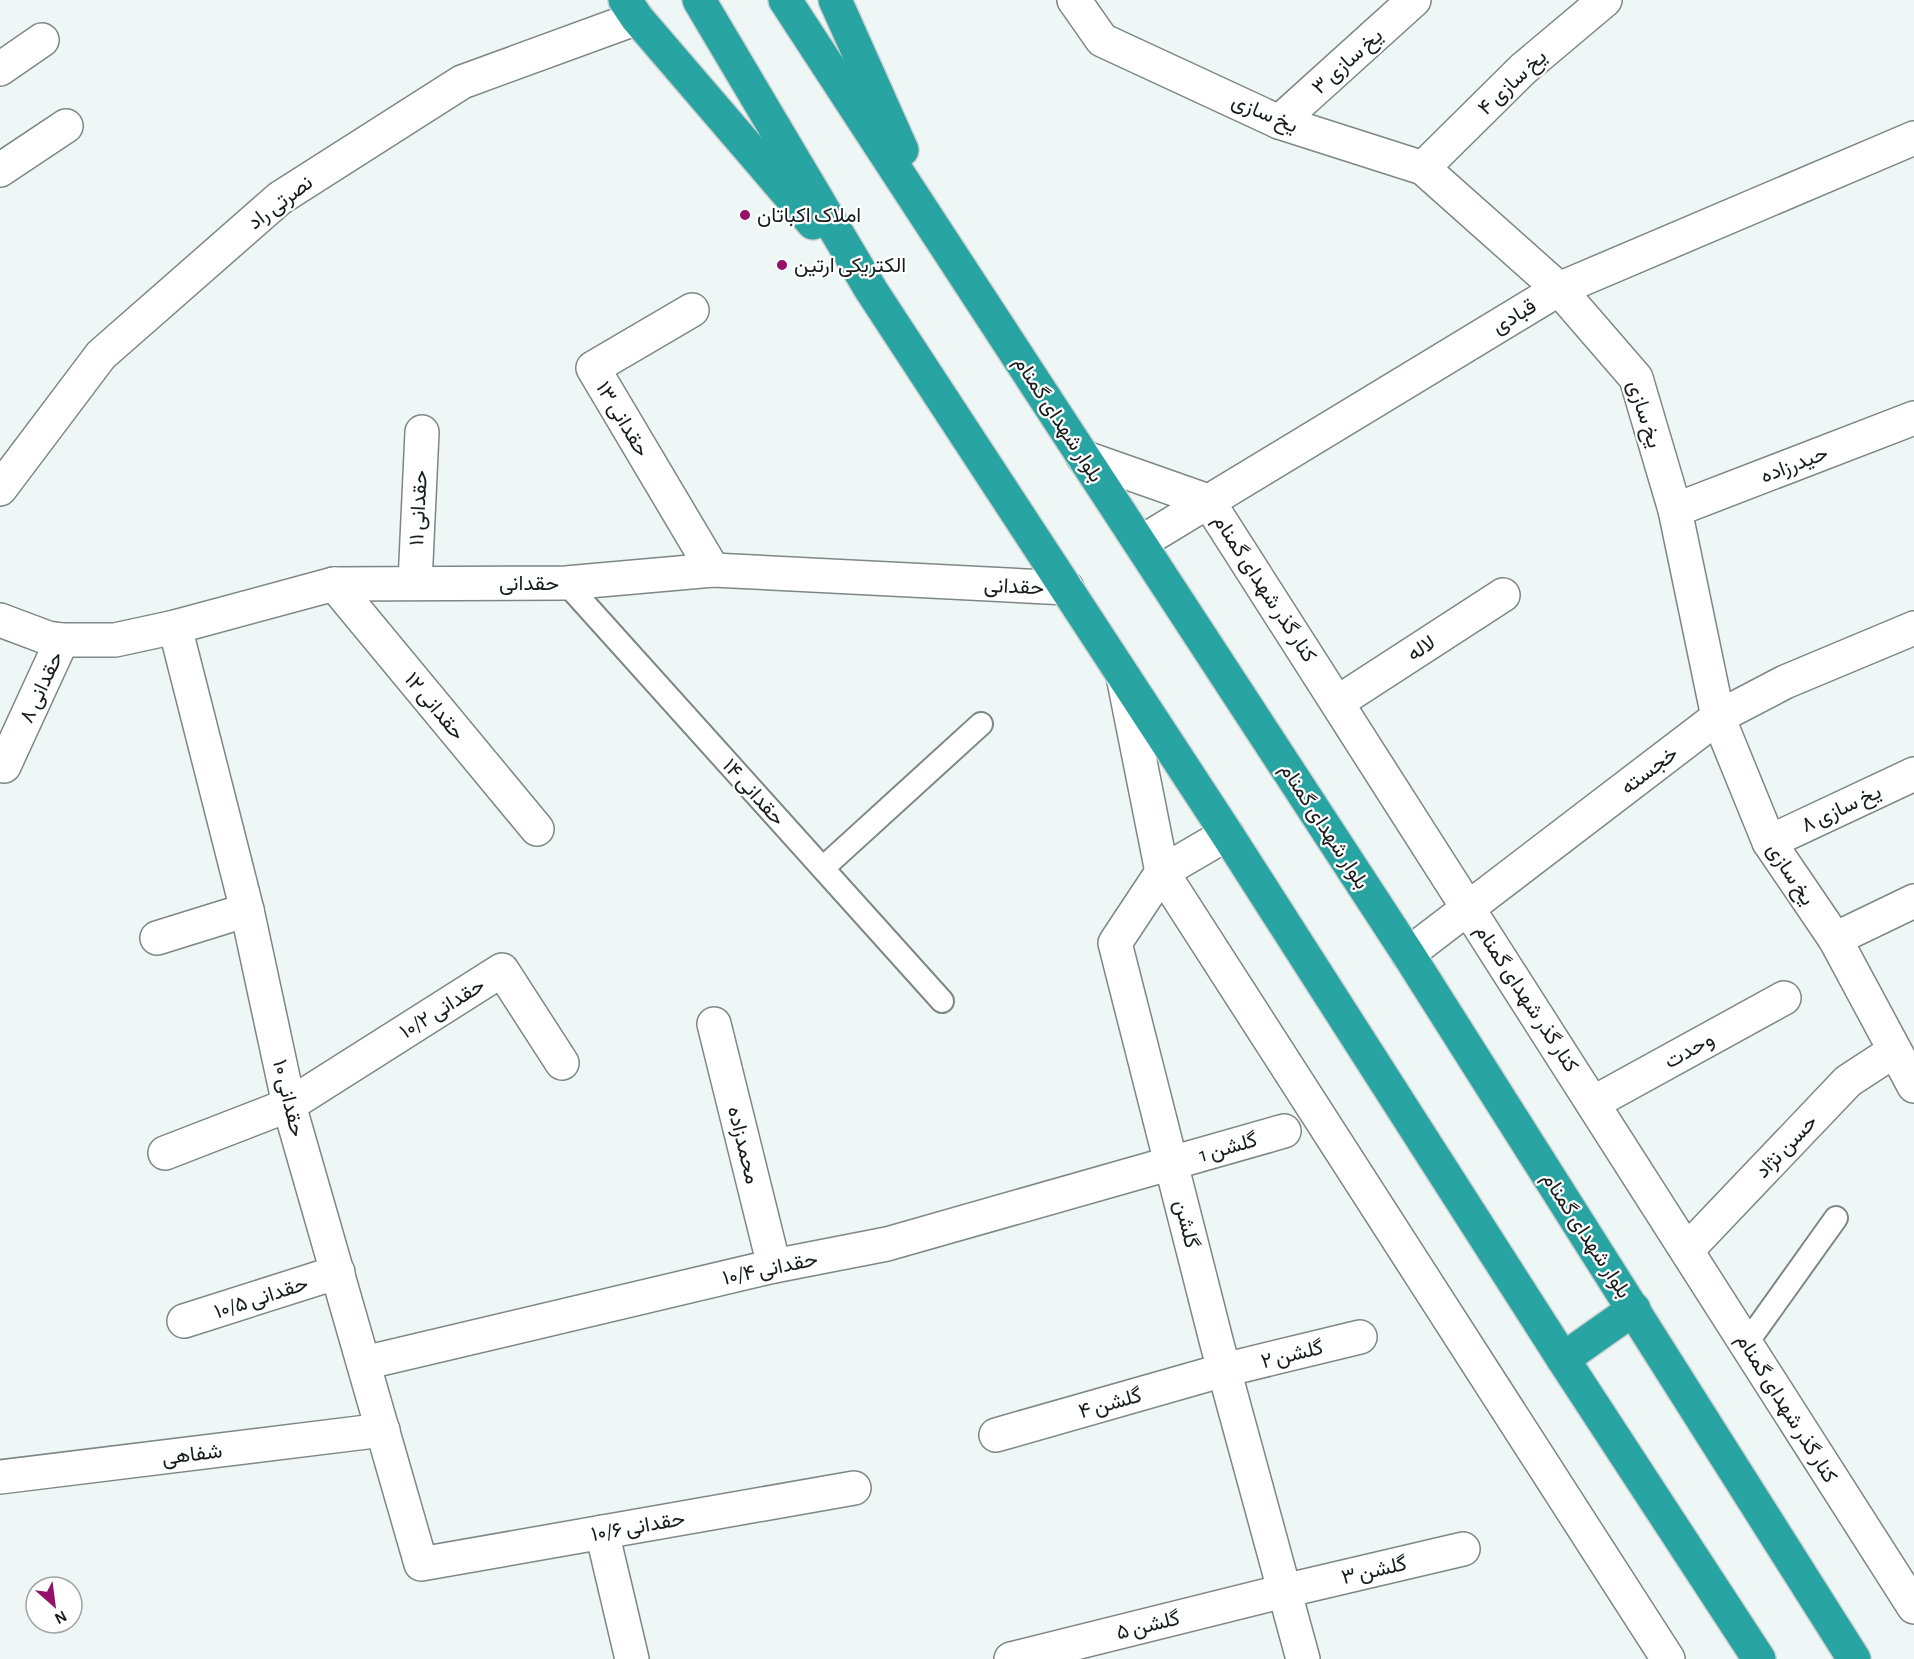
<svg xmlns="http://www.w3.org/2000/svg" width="1914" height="1659" viewBox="0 0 1914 1659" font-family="'Alegreya Sans',Vazirmatn,sans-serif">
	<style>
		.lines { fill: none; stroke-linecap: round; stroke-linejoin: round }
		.lane-casing { stroke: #7e8686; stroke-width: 26 }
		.street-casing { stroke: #7e8686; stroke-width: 36 }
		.secondary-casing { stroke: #7e8686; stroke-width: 36 }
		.highway-casing { stroke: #d1d2d2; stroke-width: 36 }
		.lane { stroke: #fff; stroke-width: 22 }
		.street { stroke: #fff; stroke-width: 33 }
		.secondary { stroke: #fff; stroke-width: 33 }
		.highway { stroke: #28a5a3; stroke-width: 33 }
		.poi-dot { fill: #951069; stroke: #fff; stroke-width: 2 }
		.labels { text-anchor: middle; stroke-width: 4.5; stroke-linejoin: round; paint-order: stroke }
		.street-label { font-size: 21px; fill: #191c1c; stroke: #fff }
		.poi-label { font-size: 21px; fill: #191c1c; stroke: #fff; text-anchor: start }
	</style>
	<rect width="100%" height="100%" fill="#eef6f6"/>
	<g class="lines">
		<g class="lane-casing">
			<g id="lane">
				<path d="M566 583 942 1001"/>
				<path d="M823 868 981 724"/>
				<path d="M1746 1344 1836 1218"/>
			</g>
		</g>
		<g class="street-casing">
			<g id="street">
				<path d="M1074 0 1102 40 1279 122 1423 168 1559 289 1636 378 1675 510 1718 717 1769 842 1835 939 1914 1086"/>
				<path d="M0 69 42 40"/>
				<path d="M1279 122 1414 0"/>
				<path d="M1423 168 1523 69 1605 0"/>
				<path d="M0 170 66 126"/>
				<path d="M692 310 593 368 713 570"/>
				<path d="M0 489 101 355 280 198 462 82 637 18"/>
				<path d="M1675 510 1914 418"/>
				<path d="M1140 543 1559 289 1914 138"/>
				<path d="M415 583 422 432"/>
				<path d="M334 584 537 829"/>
				<path d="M0 620 48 638 62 640H115L175 627 334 584 566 583 713 570 1067 588"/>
				<path d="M175 627 247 910 289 1105 421 1564 854 1488"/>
				<path d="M1338 702 1503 595"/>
				<path d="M4 766 62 640"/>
				<path d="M1227 834 1162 872 1115 943 1217 1344 1303 1659"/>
				<path d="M1769 842 1914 774"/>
				<path d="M157 938 247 910"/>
				<path d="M1835 939 1914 901"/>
				<path d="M714 1024 774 1266"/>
				<path d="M1593 1103 1784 998"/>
				<path d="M165 1153 289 1105 502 970 562 1063"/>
				<path d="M1687 1250 1848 1081 1894 1051"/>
				<path d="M184 1321 338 1272"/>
				<path d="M364 1363 774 1266 887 1244 1284 1131"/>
				<path d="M996 1435 1224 1370 1360 1337"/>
				<path d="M0 1477 383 1430"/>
				<path d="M602 1532 632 1659"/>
				<path d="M1011 1659 1284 1591 1463 1549"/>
			</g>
		</g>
		<g class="secondary-casing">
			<g id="secondary">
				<path d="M1083 457 1208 501 1914 1607"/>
				<path d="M1123 676 1162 872 1668 1659"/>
				<path d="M1408 954 1718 717 1785 682 1914 628"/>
			</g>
		</g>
		<g class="highway-casing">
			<g id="highway">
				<path d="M625 0 637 18 813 223"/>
				<path d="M699 0 871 290 1227 834 1563 1359 1759 1659"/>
				<path d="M785 0 1408 954 1854 1659"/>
				<path d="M835 0 902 150"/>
				<path d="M1563 1359 1634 1309"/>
			</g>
		</g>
		<use href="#lane" class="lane"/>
		<use href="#street" class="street"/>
		<use href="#secondary" class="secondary"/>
		<use href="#highway" class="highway"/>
	</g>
	<g class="poi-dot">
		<circle cx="745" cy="215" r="6"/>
		<circle cx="782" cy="265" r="6"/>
	</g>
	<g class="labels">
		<g class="street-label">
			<text transform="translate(1347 61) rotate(-42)" y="7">یخ سازی ۳</text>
			<text transform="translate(1512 82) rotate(-43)" y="7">یخ سازی ۴</text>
			<text transform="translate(1265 113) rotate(23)" y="7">یخ سازی</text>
			<text transform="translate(280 202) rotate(-37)" y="7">نصرتی راد</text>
			<text transform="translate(1514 316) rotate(-31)" y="7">قبادی</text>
			<text transform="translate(1645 414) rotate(72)" y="7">یخ سازی</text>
			<text transform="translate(623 419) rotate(59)" y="7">حقدانی ۱۳</text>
			<text transform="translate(1059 419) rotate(57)" y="7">بلوار شهدای گمنام</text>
			<text transform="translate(1794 464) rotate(-21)" y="7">حیدرزاده</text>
			<text transform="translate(418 508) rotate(-87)" y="7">حقدانی ۱۱</text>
			<text x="529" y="590">حقدانی</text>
			<text transform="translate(1014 586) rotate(3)" y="7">حقدانی</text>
			<text transform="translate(1265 588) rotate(57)" y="7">کنار گذر شهدای گمنام</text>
			<text transform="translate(1421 648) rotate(-33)" y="7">لاله</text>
			<text transform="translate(41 687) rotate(-65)" y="7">حقدانی ۸</text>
			<text transform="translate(435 706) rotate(50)" y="7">حقدانی ۱۲</text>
			<text transform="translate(1649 770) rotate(-37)" y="7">خجسته</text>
			<text transform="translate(754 792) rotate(48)" y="7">حقدانی ۱۴</text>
			<text transform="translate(1841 808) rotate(-25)" y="7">یخ سازی ۸</text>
			<text transform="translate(1325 826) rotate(57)" y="7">بلوار شهدای گمنام</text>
			<text transform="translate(1791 874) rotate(57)" y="7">یخ سازی</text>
			<text transform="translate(1527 998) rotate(57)" y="7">کنار گذر شهدای گمنام</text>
			<text transform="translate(442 1008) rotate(-32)" y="7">حقدانی ۱۰/۲</text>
			<text transform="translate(1689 1050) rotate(-29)" y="7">وحدت</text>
			<text transform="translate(289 1098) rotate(76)" y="7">حقدانی ۱۰</text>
			<text transform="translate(744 1145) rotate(76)" y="7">محمدزاده</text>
			<text transform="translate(1786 1146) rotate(-46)" y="7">حسن نژاد</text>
			<text transform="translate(1228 1147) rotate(-16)" y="7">گلشن 1</text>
			<text transform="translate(1187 1224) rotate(76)" y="7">گلشن</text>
			<text transform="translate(1587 1235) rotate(57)" y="7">بلوار شهدای گمنام</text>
			<text transform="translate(770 1268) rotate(-12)" y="7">حقدانی ۱۰/۴</text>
			<text transform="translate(261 1297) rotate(-18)" y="7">حقدانی ۱۰/۵</text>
			<text transform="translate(1292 1354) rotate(-14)" y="7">گلشن ۲</text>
			<text transform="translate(1110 1403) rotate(-16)" y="7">گلشن ۴</text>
			<text transform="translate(1787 1408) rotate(58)" y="7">کنار گذر شهدای گمنام</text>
			<text transform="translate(192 1454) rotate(-7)" y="7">شفاهی</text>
			<text transform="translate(638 1526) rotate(-10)" y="7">حقدانی ۱۰/۶</text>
			<text transform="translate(1374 1570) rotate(-13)" y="7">گلشن ۳</text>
			<text transform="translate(1148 1625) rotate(-14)" y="7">گلشن ۵</text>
		</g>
		<g class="poi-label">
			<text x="757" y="222">املاک اکباتان</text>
			<text x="794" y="272">الکتریکی ارتین</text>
		</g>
	</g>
	<g transform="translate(54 1605) rotate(152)"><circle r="28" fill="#ffffff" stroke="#a3a4a4" stroke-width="1.5"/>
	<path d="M0-4.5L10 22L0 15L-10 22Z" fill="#951069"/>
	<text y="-9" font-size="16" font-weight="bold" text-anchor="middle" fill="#191c1c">N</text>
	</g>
</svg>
